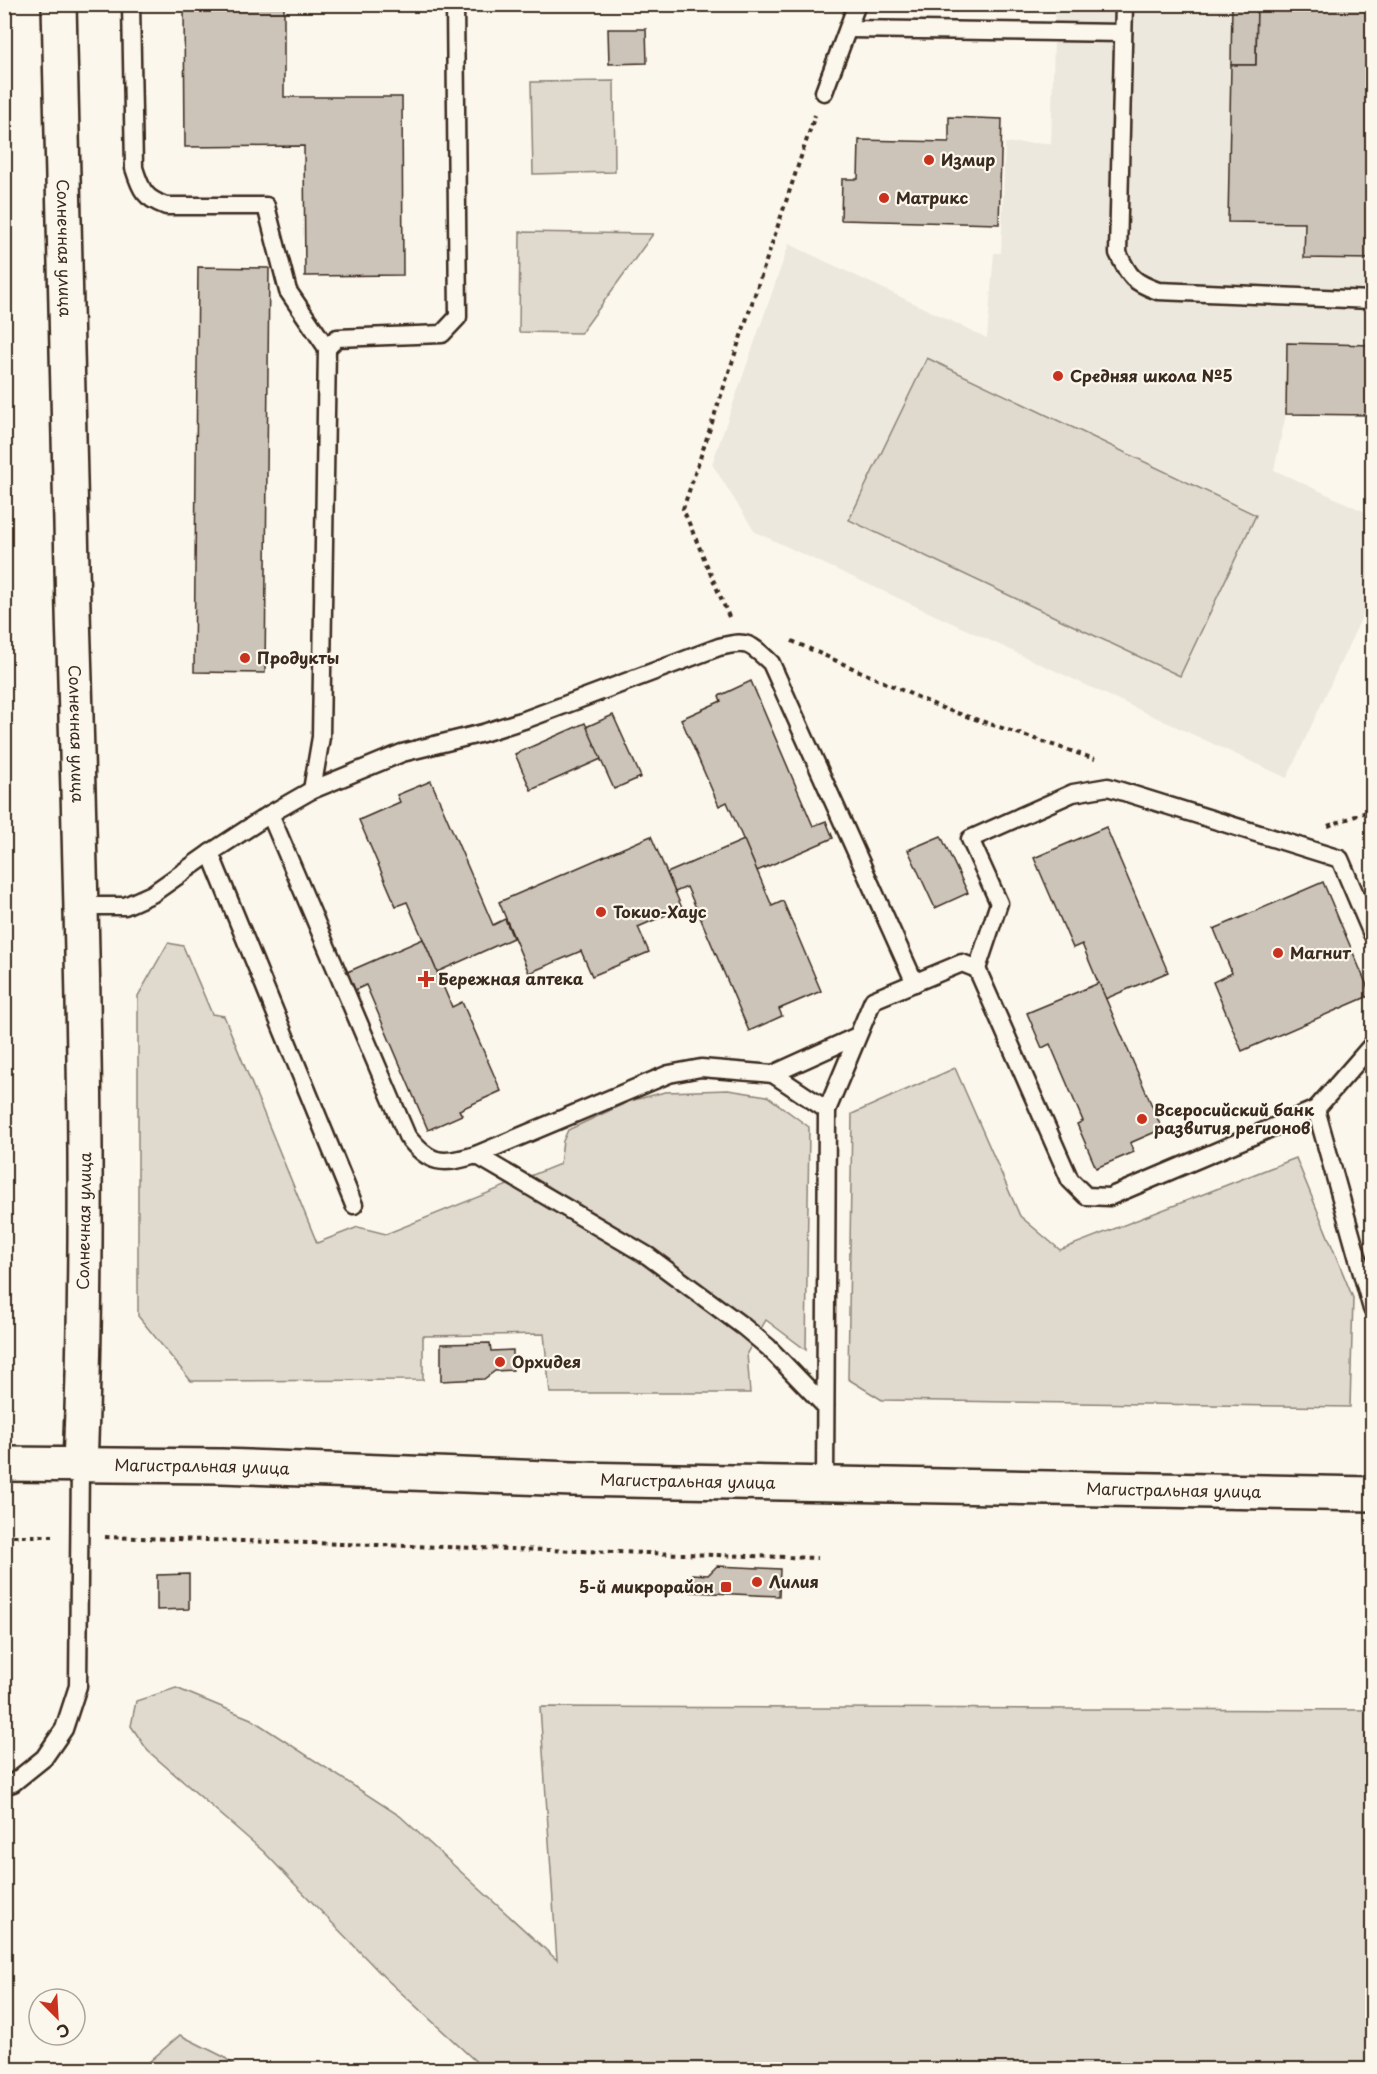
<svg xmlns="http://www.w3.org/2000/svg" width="1377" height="2074" viewBox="0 0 1377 2074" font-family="'Playpen Sans',sans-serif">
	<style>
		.built { fill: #ede8dd }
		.green { fill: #dfd9ce; stroke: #8d8276; stroke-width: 1.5 }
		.building { fill: #ccc4b9; stroke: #3b2a1e; stroke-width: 1.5 }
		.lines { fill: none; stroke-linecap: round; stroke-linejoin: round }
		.lane-casing { stroke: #3b2a1e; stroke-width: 21 }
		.secondary-casing { stroke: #3b2a1e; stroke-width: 38 }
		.path { stroke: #3b2a1e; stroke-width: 4; stroke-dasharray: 4.5 4.5; stroke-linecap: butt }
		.lane { stroke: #fbf7ec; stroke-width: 16 }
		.secondary { stroke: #fbf7ec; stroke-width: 33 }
		.poi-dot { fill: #c8321e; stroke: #fbf7ec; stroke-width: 2 }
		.labels { text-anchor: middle; stroke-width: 4.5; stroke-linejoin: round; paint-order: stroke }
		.poi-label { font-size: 16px; font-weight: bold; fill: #3b2a1e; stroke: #fbf7ec; text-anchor: start }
		.street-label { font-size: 16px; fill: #3b2a1e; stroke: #fbf7ec }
	</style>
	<rect width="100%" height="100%" fill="#fbf7ec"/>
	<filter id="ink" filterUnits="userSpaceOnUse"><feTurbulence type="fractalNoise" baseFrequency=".0167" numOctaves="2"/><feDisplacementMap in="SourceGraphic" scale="12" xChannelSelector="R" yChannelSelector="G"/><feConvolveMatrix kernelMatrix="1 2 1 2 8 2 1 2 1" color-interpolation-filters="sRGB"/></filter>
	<g filter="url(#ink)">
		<path class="built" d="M1055 5H1372V415L1286 414 1274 470 1372 515V595L1287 778 755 532 712 464 789 244 987 338 994 253H1001L1005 143H1051Z"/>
		<g class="green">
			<path d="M614 81 615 172 533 174 531 82Z"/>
			<path d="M520 232 653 234 581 333 519 332Z"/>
			<path d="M927 358 1256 515 1180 676 849 520Z"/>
			<path d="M168 943 183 946 212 1014 224 1016 317 1243 358 1227 386 1234 560 1164 563 1141 568 1130 630 1101 665 1092 728 1090 767 1096 809 1127 806 1350 766 1320 747 1353 750 1393H550L544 1334 423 1336V1380L191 1381 138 1316V996Z"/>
			<path d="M955 1068 1020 1216 1060 1250 1296 1158 1353 1298 1350 1407 882 1400 848 1379 852 1114Z"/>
			<path d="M176 1688 251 1719 400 1816 557 1960 540 1707 1372 1710V2069H484L384 1977 264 1852 148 1751 131 1726 136 1701Z"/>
			<path d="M180 2035 224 2057 238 2069H141Z"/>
		</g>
		<g class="building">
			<path d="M184 4H284V97H402L403 275 305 276 304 146 185 147Z"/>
			<path d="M1232 4H1257L1256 65H1231Z"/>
			<path d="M1257 4H1372V259L1304 258 1305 223 1228 222 1231 65H1256Z"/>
			<path d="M608 29H646L647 63 609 64Z"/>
			<path d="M949 117 1002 119 999 224 841 220 842 179H858L859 140 949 142Z"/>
			<path d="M198 267 269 268 265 673 194 672Z"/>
			<path d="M1287 343 1372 345V415L1286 414Z"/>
			<path d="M751 681 813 826 826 821 833 838 757 871 727 802 719 806 681 719 721 701 719 696Z"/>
			<path d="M613 715 641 777 614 789 586 727Z"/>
			<path d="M585 723 601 759 531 790 515 754Z"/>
			<path d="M431 781 493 925 505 919 513 938 437 972 407 902 396 906 359 820 400 802 397 795Z"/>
			<path d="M1106 827 1168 972 1105 999 1082 944 1073 948 1034 858Z"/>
			<path d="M651 836 682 908 638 927 649 952 592 976 581 951 529 973 499 902Z"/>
			<path d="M941 836 968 893 935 908 908 850Z"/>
			<path d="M744 840 772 906 783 901 821 991 779 1009 782 1016 749 1031 687 887 675 892 667 873Z"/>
			<path d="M1323 882 1371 995 1242 1051 1213 982 1232 973 1214 929Z"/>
			<path d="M423 939 452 1007 462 1002 501 1091 459 1110 462 1115 428 1130 366 985 353 991 345 973Z"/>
			<path d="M1099 983 1162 1129 1130 1143 1134 1152 1096 1168 1077 1124 1083 1121 1050 1044 1042 1048 1027 1013Z"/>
			<path d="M490 1343 491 1351 513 1350V1370L495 1371 484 1379 441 1381V1344Z"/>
			<path d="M717 1566 780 1569 779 1596 691 1592 692 1574 708 1575Z"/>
			<path d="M189 1574V1609L157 1610V1575Z"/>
		</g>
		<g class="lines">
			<g class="lane-casing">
				<g id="lane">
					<path d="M131 4 134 168C141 190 144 198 166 206H266L288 291 327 348"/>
					<path d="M1124 4 1118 253C1129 277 1133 282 1158 291L1372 300"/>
					<path d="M848 29 1123 33"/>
					<path d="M824 92 857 4"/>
					<path d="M312 790 321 737 327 348 337 338 442 334 458 317 455 4"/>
					<path d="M270 814 312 790 402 753 483 733 527 719 719 647C747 640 750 643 771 663L915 983"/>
					<path d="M210 853 354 1205"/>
					<path d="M81 906H125L152 894 210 853 270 814 407 1136C430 1165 442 1165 476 1155L669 1074 701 1068 773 1074 857 1036"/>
					<path d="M977 969 999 903 970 839 1073 793 1108 787 1340 859 1372 934"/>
					<path d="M773 1074 827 1110"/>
					<path d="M1316 1109 1372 1045"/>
					<path d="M476 1155 648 1256 744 1327 768 1347 825 1406"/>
					<path d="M825 1484 827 1110 873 1000 962 963 977 969 1070 1180 1086 1196 1109 1197 1316 1109 1372 1309"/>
					<path d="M4 1786 13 1783 44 1758 64 1729 78 1686 80 1465"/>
				</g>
			</g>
			<g class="secondary-casing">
				<g id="secondary">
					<path id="s1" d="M59 4C64 230 68 455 75 680 82 941 91 1204 80 1465"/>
					<path id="s2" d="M4 1464 221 1466 573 1479 1372 1494"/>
				</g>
			</g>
			<g class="path">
				<path d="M729 617 683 509 815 115"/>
				<path d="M792 641 942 708 1095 759"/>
				<path d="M1328 826 1372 810"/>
				<path d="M4 1536H53"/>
				<path d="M105 1537 818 1558"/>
			</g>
			<use href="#lane" class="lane"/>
			<use href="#secondary" class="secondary"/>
		</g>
	</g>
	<g class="poi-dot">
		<circle cx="929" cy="160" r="6"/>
		<circle cx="884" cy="198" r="6"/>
		<circle cx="1058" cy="376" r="6"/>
		<circle cx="245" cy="658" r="6"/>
		<circle cx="601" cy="912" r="6"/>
		<circle cx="1278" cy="953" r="6"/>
		<path d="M423 970h6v6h6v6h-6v6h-6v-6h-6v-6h6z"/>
		<circle cx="1142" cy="1119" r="6"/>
		<circle cx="500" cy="1362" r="6"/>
		<circle cx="757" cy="1582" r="6"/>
		<rect x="720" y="1581" width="12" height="12" rx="3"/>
	</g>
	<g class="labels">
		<g class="poi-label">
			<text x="941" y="166">Измир</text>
			<text x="896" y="204">Матрикc</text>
			<text x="1070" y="382">Средняя школа №5</text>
			<text x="257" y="664">Продукты</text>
			<text x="613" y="918">Токио-Хаус</text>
			<text x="1290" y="959">Магнит</text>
			<text x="438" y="985">Бережная аптека</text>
			<text x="1154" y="1116">Всеросийский банк<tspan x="1154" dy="18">развития регионов</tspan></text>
			<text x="512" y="1368">Орхидея</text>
			<text x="769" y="1588">Лилия</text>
			<text x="714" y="1593" text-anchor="end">5-й микрорайон</text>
		</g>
		<g class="street-label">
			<text dy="6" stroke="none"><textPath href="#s1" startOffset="244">Солнечная улица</textPath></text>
			<text dy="6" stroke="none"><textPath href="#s1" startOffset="730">Солнечная улица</textPath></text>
			<text transform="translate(84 1221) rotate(-89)" y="6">Солнечная улица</text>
			<text dy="6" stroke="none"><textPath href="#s2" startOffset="198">Магистральная улица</textPath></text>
			<text dy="6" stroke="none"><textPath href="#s2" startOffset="684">Магистральная улица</textPath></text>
			<text dy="6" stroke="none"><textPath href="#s2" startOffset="1170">Магистральная улица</textPath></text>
		</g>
	</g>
	<rect width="1377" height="2074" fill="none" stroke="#fbf7ec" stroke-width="24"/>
	<rect x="12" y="12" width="1353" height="2050" fill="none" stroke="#3b2a1e" stroke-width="2" filter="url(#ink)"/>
	<g transform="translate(57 2017) rotate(156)"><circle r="28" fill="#fbf7ec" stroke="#aea59a" stroke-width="1.5"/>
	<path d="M0-4.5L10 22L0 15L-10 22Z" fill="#c8321e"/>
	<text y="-9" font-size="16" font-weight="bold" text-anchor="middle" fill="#3b2a1e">С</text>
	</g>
</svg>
